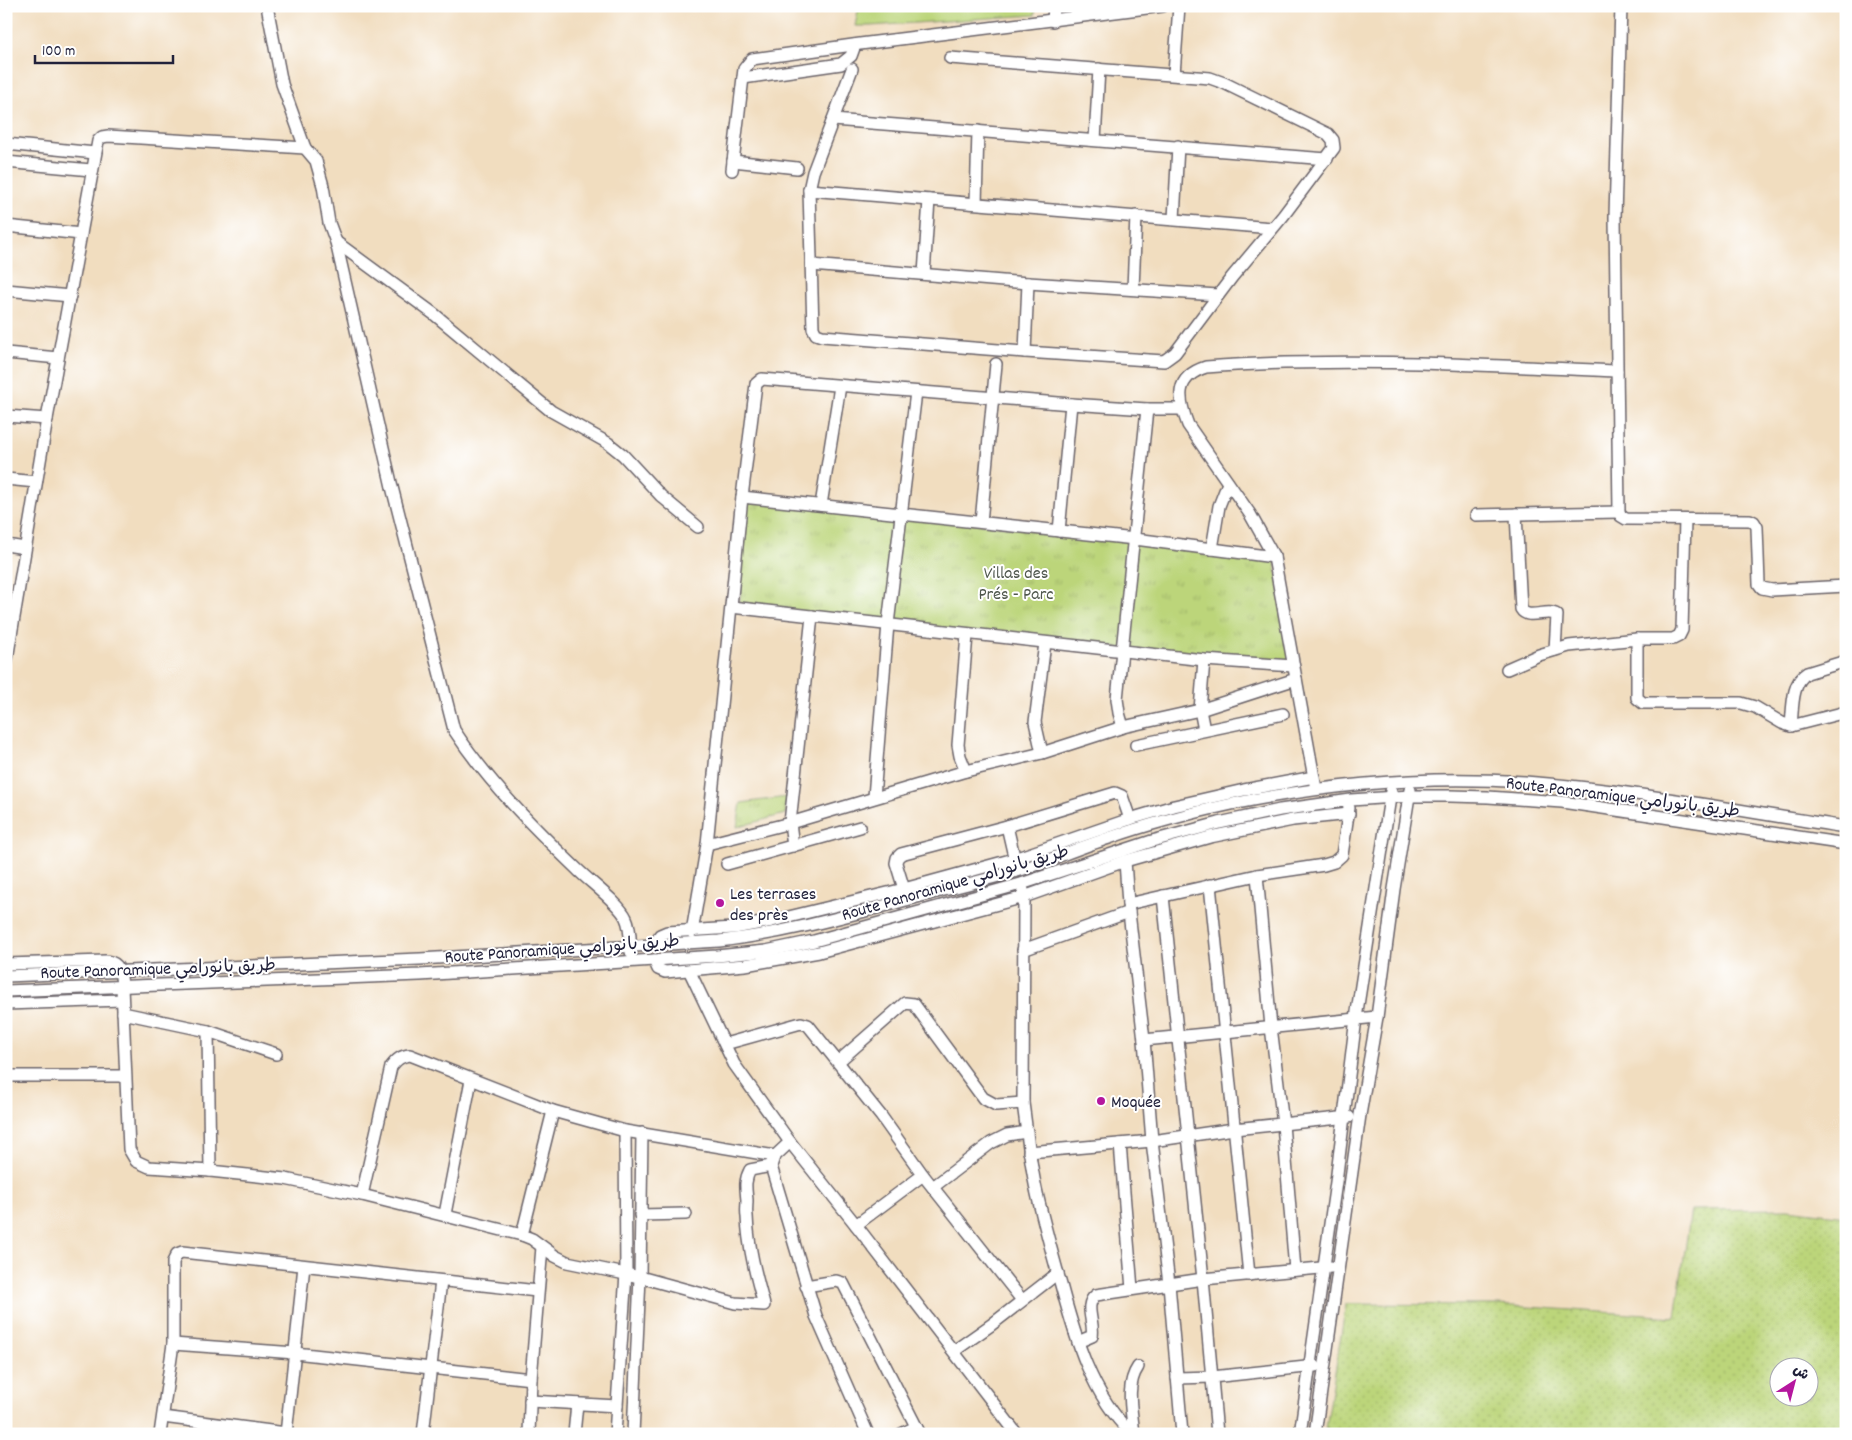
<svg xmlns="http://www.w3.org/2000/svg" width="1852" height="1440" viewBox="0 0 1852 1440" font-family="Dekko,'Playpen Sans Arabic',sans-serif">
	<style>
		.grass { fill: url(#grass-dots); stroke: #6f7c5a; fill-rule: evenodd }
		.park { fill: url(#park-tufts); stroke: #6f7c5a }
		.garden { fill: #bcd57a; stroke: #6f7c5a }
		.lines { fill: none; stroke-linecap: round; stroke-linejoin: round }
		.minor-casing { stroke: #6a6369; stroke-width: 14 }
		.minor { stroke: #fff; stroke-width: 11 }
		.poi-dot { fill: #b5179e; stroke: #fff; stroke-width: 2 }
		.labels { text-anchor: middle; stroke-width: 4; stroke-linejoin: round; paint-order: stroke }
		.park-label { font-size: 18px; fill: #50584e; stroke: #fff }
		.street-label { font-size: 18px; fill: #22223b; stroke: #fff }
		.poi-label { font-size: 18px; fill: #22223b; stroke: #fff; text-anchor: start }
	</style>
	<defs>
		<pattern id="grass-dots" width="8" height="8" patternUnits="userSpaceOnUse" patternTransform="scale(1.25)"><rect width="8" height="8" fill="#bcd57a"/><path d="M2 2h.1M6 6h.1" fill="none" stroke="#a1b76a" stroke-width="1.8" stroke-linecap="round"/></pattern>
		<pattern id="park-tufts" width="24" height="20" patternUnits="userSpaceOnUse" patternTransform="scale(1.25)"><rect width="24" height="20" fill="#bcd57a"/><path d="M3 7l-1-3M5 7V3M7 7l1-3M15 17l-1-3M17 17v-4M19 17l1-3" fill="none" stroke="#a1b76a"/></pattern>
	</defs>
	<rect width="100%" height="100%" fill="#fff"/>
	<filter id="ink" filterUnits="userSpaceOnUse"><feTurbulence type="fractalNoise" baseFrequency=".02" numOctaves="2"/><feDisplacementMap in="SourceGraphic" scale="10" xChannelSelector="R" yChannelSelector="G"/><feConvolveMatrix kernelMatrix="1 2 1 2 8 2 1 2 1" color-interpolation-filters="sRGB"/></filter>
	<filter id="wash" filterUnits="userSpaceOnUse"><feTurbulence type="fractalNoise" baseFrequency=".0096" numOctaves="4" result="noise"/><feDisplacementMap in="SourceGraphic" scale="20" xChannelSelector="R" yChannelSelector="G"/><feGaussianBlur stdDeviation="1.12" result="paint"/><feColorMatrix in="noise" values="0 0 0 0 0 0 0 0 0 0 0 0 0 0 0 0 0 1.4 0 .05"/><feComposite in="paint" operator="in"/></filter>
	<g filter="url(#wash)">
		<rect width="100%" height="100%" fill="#f1ddbf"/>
		<path class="grass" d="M1788 1209 1846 1216V1434H1325L1346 1304 1498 1305 1675 1317 1691 1210ZM1780 1368H1810V1398H1780Z"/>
		<g class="park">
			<path d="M742 497 1274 557 1293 666 740 608Z"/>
			<path d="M787 797 785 814 737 827 741 803Z"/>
		</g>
		<path class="garden" d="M859 6H1036L1035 15 870 26H855Z"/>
	</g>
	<g filter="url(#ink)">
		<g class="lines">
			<g class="minor-casing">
				<g id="minor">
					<path d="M267 6 282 84 305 148 316 161 323 186 329 223 336 242 392 487 454 730C488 782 533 827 578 870 590 882 620 904 626 918 631 928 630 942 631 952"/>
					<path d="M1621 6 1615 217 1619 512 1621 516 1626 519 1750 520 1754 522 1757 527 1759 584 1762 588 1772 590 1846 586"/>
					<path d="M1053 21 1054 6"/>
					<path d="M852 69 813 172 809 190 813 328 816 334 822 336 1025 352 1164 361 1175 353 1232 277 1283 216 1334 148 1333 140 1328 134 1224 83 1210 78 950 58"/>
					<path d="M1174 74 1179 6"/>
					<path d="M743 78 841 64 851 56 855 45"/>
					<path d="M833 120 1327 159"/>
					<path d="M1095 140 1099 69"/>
					<path d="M6 144 95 153"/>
					<path d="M733 161 797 168"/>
					<path d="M6 162 91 170"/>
					<path d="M732 170 744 69 752 59 860 44 1163 6"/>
					<path d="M809 190 1272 228"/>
					<path d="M976 203 978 131"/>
					<path d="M1174 219 1178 146"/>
					<path d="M6 226 81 234"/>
					<path d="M336 242 434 314 551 411 608 443 623 455 661 496 698 527"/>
					<path d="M811 265 1028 283 1218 295"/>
					<path d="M924 274 929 200"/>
					<path d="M1133 289 1136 216"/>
					<path d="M6 290 70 296"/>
					<path d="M1025 352 1028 283"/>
					<path d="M6 353 58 358"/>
					<path d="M6 416 47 419"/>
					<path d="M6 479 36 482"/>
					<path d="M742 497 1135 539 1274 557"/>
					<path d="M821 505 840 386"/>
					<path d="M1516 514 1521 609C1528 621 1547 608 1557 615L1555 650"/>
					<path d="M1476 515 1619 512"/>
					<path d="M981 522 996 364"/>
					<path d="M1059 531 1071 404"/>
					<path d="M6 545 25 548"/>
					<path d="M1212 549 1219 506 1228 483"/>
					<path d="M731 607 1204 660 1293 666"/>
					<path d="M1637 639V698L1643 703H1741L1755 707 1782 723 1791 726 1846 712"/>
					<path d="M6 665 47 419 98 141 102 137 108 136 305 148"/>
					<path d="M1507 669 1539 655 1569 646 1637 639H1673L1679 636 1682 630 1685 520"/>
					<path d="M1791 726C1793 708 1791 683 1807 673L1846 661"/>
					<path d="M1123 727 1119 713 1117 699 1147 409"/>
					<path d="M1204 730 1200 710 1204 660"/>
					<path d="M1136 745 1283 714"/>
					<path d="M1042 753 1035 722 1045 643"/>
					<path d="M966 771 960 756 958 745 967 635"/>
					<path d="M1316 789 1274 557 1250 514 1188 425C1178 399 1174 377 1206 367 1343 357 1480 365 1617 371"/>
					<path d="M874 797 888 624 916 392"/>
					<path d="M1007 826 1016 865"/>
					<path d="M707 844 790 823 966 771 1042 753 1123 727 1200 710 1296 679"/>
					<path d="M793 846 790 823 812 616"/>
					<path d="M1125 861 1128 904 1257 875 1324 865 1334 862 1342 855 1349 808"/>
					<path d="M727 864 860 827"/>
					<path d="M1257 875 1271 1027 1283 1124 1295 1270"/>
					<path d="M1210 885 1249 1275"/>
					<path d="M904 889 896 863 897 858 901 854 1007 826 1115 793 1122 796 1130 819"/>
					<path d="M1163 896 1203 1279 1217 1434"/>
					<path d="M1128 904 1144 1040 1152 1141 1169 1284 1182 1434"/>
					<path d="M692 932 707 844 742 497 756 384 762 379 1071 404 1147 409H1182"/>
					<path d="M655 945 660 935 667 932 734 928 772 921 904 889 1014 859 1130 819 1174 806 1244 790 1314 777"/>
					<path d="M1023 950 1129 912"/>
					<path d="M654 960 658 969 665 972 745 965 819 952 1024 897 1125 861 1210 837 1293 820 1349 814"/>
					<path d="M6 964 106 961C121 963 121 974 122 987L129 1149 136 1161 149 1167 210 1171 285 1179 362 1195 522 1235 532 1239 555 1256 567 1262 640 1277 735 1303 764 1305C756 1276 748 1246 747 1216 746 1211 747 1206 747 1200 746 1189 744 1181 750 1170L771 1166"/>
					<path d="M689 970 734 1064 790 1142 856 1225 1017 1434"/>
					<path d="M6 976 420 959 719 941C781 934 839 918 899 902 938 891 978 882 1017 871 1048 861 1078 848 1109 838 1149 824 1191 813 1232 804 1328 784 1427 775 1525 782 1633 790 1739 811 1846 827"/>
					<path d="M6 991 420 975 717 956 766 951 814 941 1021 884 1152 841 1219 823 1280 810 1351 800 1410 796H1450L1488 797 1562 802 1846 844"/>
					<path d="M6 1004 122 1000"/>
					<path d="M123 1013 208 1031 276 1054"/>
					<path d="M208 1031 210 1171"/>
					<path d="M1144 1040 1377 1017"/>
					<path d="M725 1044 801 1023 808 1025 881 1116 923 1175 1022 1300"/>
					<path d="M839 1061 905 1003 914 1004 983 1098 996 1105 1023 1103C1027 1132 1030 1161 1036 1189 1043 1221 1052 1253 1061 1285 1075 1337 1091 1395 1132 1434"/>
					<path d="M6 1076H125"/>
					<path d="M1023 1103 1024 897 1023 890"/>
					<path d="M1120 1144 1132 1289"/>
					<path d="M1029 1152 1152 1141 1234 1129 1349 1117"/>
					<path d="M773 1160 771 1166 816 1316 868 1434"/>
					<path d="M933 1187 991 1143 1007 1135 1027 1132"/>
					<path d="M362 1195 391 1067C397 1059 401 1056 410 1055L553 1111 625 1131 775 1156 790 1142"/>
					<path d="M445 1214 471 1080"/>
					<path d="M640 1215 686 1214"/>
					<path d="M856 1225 923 1175"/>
					<path d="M522 1235 553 1111"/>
					<path d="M806 1286 836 1281 843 1283 920 1434"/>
					<path d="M1078 1342 1092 1336C1095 1322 1083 1305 1096 1295L1203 1279 1331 1267"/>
					<path d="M173 1344 295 1353 531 1379"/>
					<path d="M954 1351 991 1325 1058 1273"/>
					<path d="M1177 1378 1212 1377 1315 1366"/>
					<path d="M530 1401 617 1406"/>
					<path d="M163 1417 286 1433"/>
					<path d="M160 1434 173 1344V1262L177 1254 182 1252 537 1291"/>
					<path d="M286 1434 304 1266"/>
					<path d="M423 1434 441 1281"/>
					<path d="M529 1434 531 1379 542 1247"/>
					<path d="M574 1434 577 1404"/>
					<path d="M615 1434 626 1274 625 1131"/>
					<path d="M633 1434 640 1277 642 1133"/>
					<path d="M901 1434 916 1427"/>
					<path d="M1134 1434C1132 1412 1125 1386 1138 1367"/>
					<path d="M1300 1434 1336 1182 1356 1018 1391 791"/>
					<path d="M1315 1434 1360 1115 1377 1017 1394 889 1410 790"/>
				</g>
			</g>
			<use href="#minor" class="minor"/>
		</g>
	</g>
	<g class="poi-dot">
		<circle cx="720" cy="903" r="5"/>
		<circle cx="1101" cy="1101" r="5"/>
	</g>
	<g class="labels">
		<g class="park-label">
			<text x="1016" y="578">Villas des<tspan x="1016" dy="21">Prés - Parc</tspan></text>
		</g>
		<g class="street-label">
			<text transform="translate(1623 796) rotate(7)" y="6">Route Panoramique طريق بانورامي</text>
			<text transform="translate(955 882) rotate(-16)" y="6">Route Panoramique طريق بانورامي</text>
			<text transform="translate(562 948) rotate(-4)" y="6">Route Panoramique طريق بانورامي</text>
			<text transform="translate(158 968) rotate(-2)" y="6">Route Panoramique طريق بانورامي</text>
		</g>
		<g class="poi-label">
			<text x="730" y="899">Les terrases<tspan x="730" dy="21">des près</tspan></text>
			<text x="1111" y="1107">Moquée</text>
		</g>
	</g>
	<rect width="1852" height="1440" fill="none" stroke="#fff" stroke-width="25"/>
	<g transform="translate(1794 1382) rotate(36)"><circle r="24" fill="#ffffff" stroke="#a7a7b1"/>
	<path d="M0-4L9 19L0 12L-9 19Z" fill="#b5179e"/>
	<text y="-8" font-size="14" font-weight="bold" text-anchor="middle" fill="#22223b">ش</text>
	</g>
	<path d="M35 55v8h138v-8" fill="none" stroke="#22223b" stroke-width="2.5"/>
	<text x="42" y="55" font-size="15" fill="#22223b" stroke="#ffffff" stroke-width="4" paint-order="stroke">100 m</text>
</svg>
